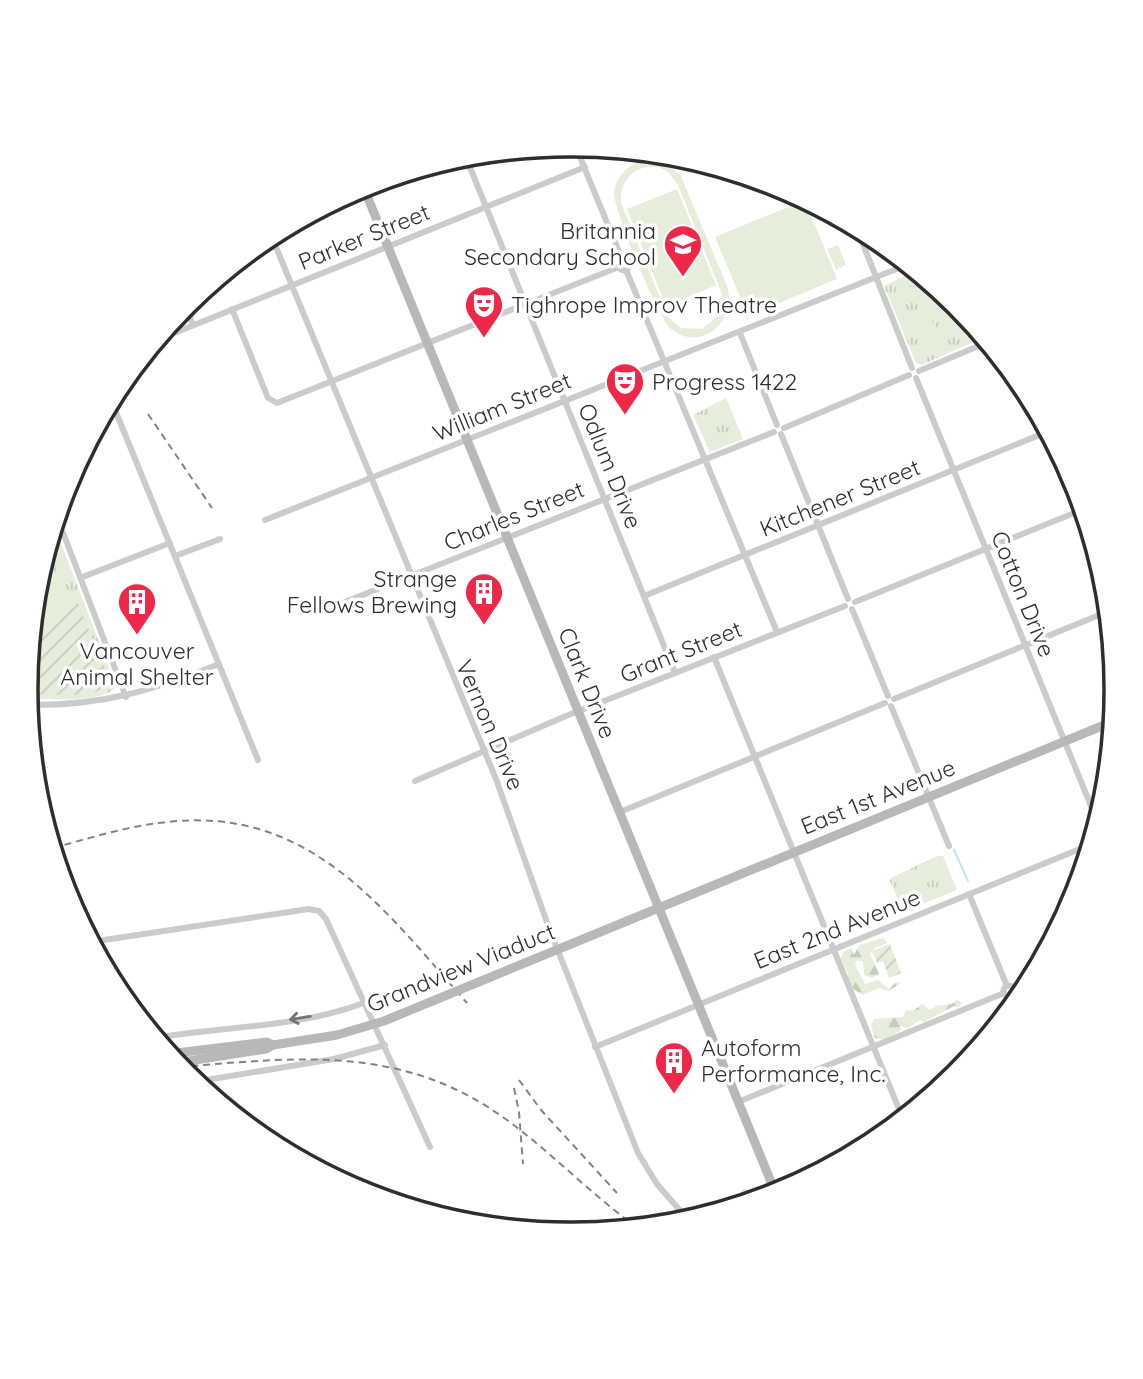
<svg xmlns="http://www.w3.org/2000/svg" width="1143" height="1379" viewBox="0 0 1143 1379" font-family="Quicksand,sans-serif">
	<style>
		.forest { fill: url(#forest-firs) }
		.park { fill: url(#park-tufts) }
		.garden { fill: url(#garden-furrows) }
		.pitch { fill: #e6eddb; fill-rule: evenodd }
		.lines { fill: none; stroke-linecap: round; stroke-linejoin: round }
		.stream { stroke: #c6e2ee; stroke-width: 2 }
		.street { stroke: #cbcbcb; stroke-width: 6 }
		.secondary { stroke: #b8b8b8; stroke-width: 9 }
		.rail { stroke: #838383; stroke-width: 2; stroke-dasharray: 7 5; stroke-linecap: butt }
		.secondary-bridge { stroke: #b8b8b8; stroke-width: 9 }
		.oneway { stroke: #757575 }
		.labels { text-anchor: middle; stroke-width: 7; stroke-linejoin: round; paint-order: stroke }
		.poi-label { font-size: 23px; fill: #2e2e2e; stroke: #fff; text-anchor: start }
		.street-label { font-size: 23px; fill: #2e2e2e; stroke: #fff }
		.rim { fill: none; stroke: #2e2e2e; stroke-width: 3.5 }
	</style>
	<defs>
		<pattern id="forest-firs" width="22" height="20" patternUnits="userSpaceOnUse" patternTransform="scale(1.75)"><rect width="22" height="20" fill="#e6eddb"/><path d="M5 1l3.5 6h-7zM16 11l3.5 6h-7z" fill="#c6ccbc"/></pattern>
		<pattern id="park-tufts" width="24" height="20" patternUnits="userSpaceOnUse" patternTransform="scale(1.75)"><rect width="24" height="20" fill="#e6eddb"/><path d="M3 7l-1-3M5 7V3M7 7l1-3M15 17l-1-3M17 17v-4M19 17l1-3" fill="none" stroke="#c6ccbc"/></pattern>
		<pattern id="garden-furrows" width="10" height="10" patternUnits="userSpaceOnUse" patternTransform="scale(1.75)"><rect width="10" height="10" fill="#e6eddb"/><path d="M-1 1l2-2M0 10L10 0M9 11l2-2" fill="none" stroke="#c6ccbc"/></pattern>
	</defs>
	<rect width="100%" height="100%" fill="#fff"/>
	<g class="forest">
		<path d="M884 938 887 943 875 948 870 954 879 974 872 978 864 975 863 962 857 960 855 965 865 984 878 980 889 989 896 982 901 983 888 991 879 988 862 995 845 983 848 974 841 959 843 952 852 948 854 955 859 945Z"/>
		<path d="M956 1000 962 1002 960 1007 954 1006 924 1022 920 1020 908 1028 900 1026 901 1030 885 1040 875 1038 871 1026 874 1019 903 1017 906 1010 913 1011 922 1004 930 1010 936 1006 952 1004Z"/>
		<path d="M743 1188 749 1190V1199L720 1211 738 1200Z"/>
	</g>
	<g class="park">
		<path d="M838 245 846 265 836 270 827 249Z"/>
		<path d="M916 270 957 304 984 337 922 365 916 363 884 286Z"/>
		<path d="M726 398 743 439 710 452 693 415Z"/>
		<path d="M54 525 113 678 114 688C105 703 45 699 27 698L37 583Z"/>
		<path d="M937 856H943L957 890 903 912 889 879Z"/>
	</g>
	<g class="garden">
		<path d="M77 601 110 681V689L74 695 27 694 31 638 62 608Z"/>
		<path d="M890 944 901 973 889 978 883 961 877 963 872 951Z"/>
	</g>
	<g class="pitch">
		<path d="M646 160 666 163 681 176 727 286C738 319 702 354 671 329 659 320 612 207 614 192 617 174 630 163 646 160ZM658 167 668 172 678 185 722 294 719 315 702 329 681 328 668 317 621 203C619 180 635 164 658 167Z"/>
		<path d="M677 189 716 285 666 306 627 209Z"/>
		<path d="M805 200 837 279 748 316 715 237Z"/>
		<path d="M924 312 928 313 945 342 929 354 910 322Z"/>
		<path d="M45 556C67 581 62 618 32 634 33 619 45 611 46 596 48 580 40 572 45 556Z"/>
	</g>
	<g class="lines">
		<g class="stream">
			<path d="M909 286 919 287"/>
			<path d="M954 850 968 881"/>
		</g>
		<g class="street">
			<path d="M575 145 622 259"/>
			<path d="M465 155 675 673"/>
			<path d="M845 220 859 234 912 368"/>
			<path d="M271 235 496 779 549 928 638 1153 657 1184 689 1221"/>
			<circle cx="624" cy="265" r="5.5"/>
			<path d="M626 270 777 632"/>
			<path d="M185 305 193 325"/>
			<path d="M232 309 268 398 277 403 619 267"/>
			<path d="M740 333 777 425"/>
			<path d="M157 340 585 167"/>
			<path d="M919 371 988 342"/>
			<path d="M916 378 1098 823"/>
			<path d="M111 400 258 760"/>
			<path d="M784 428 909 375"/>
			<path d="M781 434 848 599"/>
			<path d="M57 517 126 697"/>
			<path d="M265 520 909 264"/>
			<path d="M175 556 220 539"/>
			<path d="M80 578 170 543"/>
			<path d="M644 596 1049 431"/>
			<path d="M345 602 774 432"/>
			<path d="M855 602 1084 509"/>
			<path d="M852 609 888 696"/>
			<path d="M714 657 903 1119"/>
			<path d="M894 699 1109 611"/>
			<path d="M28 705C100 706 152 691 219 664"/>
			<path d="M891 706 949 846"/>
			<path d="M415 781 566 716 845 606"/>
			<path d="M620 812 885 703"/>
			<path d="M969 894 1007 986"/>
			<path d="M91 942 309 909 319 911 326 919 430 1147"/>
			<circle cx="1009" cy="991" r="5.5"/>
			<path d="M1014 989 1030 982"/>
			<path d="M155 1038C224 1026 300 1028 366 1002"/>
			<path d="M595 1047 1092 844"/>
			<path d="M194 1082 334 1059 385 1045"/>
			<path d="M738 1102 1004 993"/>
		</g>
		<g class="secondary">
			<path d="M363 186 776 1194"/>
			<path d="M627 921 1114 721"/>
			<path d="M168 1054 267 1042 273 1045"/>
			<path d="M176 1063 266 1049 273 1045"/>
		</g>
		<g class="rail">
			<path d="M148 414 212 508"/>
			<path d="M53 848C90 838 128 826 167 822 310 806 383 908 467 1003"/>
			<path d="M179 1067C302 1057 406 1044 511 1123 555 1156 593 1196 638 1228"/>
			<path d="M519 1080 541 1110 617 1193"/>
			<path d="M514 1088 519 1112 523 1164"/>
		</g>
		<path class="secondary-bridge" d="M273 1045 337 1035 384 1021 627 921"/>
	</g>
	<defs><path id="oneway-shaft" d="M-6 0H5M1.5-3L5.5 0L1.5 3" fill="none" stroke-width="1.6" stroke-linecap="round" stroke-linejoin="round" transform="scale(1.75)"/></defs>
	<use class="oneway" href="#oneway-shaft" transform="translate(300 1018) rotate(171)"/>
	<defs>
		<g id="school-pin" transform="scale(2.0125)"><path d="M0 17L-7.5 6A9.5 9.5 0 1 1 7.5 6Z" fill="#ef2748" stroke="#fff"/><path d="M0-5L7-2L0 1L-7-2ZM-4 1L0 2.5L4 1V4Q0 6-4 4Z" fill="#fff"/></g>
		<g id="theatre-pin" transform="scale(2.0125)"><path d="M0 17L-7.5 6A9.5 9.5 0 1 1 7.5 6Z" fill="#ef2748" stroke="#fff"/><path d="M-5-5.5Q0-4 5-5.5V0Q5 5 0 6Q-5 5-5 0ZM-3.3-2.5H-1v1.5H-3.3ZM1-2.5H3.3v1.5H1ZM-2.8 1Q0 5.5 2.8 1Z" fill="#fff"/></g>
		<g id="building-pin" transform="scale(2.0125)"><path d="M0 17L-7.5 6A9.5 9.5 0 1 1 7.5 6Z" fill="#ef2748" stroke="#fff"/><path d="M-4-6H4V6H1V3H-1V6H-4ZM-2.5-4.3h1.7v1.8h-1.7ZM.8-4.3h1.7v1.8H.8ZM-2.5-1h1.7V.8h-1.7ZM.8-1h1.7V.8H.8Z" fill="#fff"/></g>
	</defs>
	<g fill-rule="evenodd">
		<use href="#school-pin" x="683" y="244"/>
		<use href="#theatre-pin" x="484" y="305"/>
		<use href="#theatre-pin" x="625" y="382"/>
		<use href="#building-pin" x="484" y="592"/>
		<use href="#building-pin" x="137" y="602"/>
		<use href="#building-pin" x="674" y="1061"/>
	</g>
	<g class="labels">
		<g class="poi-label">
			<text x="656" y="239" text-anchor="end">Britannia<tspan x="656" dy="26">Secondary School</tspan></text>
			<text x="511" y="313">Tighrope Improv Theatre</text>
			<text x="652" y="390">Progress 1422</text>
			<text x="457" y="587" text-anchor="end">Strange<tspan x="457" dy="26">Fellows Brewing</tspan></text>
			<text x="137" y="659" text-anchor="middle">Vancouver<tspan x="137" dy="26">Animal Shelter</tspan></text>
			<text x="701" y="1056">Autoform<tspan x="701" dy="26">Performance, Inc.</tspan></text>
		</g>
		<g class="street-label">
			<text transform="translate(364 237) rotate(-22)" y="8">Parker Street</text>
			<text transform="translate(502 407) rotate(-22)" y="8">William Street</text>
			<text transform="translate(610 466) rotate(68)" y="8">Odlum Drive</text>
			<text transform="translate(840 498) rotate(-22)" y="8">Kitchener Street</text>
			<text transform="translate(514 516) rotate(-22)" y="8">Charles Street</text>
			<text transform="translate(1023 594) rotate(68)" y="8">Cotton Drive</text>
			<text transform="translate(681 652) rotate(-22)" y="8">Grant Street</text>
			<text transform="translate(587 683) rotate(68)" y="8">Clark Drive</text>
			<text transform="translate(490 725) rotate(67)" y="8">Vernon Drive</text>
			<text transform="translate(878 797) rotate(-22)" y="8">East 1st Avenue</text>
			<text transform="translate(837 929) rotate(-22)" y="8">East 2nd Avenue</text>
			<text transform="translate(461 968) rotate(-22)" y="8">Grandview Viaduct</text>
		</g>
	</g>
	<path d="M0 0H1143V1379H0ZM570 157H572A532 532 0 0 1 1104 689V690A532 532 0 0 1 572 1222H570A532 532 0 0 1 38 690V689A532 532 0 0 1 570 157Z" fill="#fff" fill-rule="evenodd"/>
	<path class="rim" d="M570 157H572A532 532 0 0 1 1104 689V690A532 532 0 0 1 572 1222H570A532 532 0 0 1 38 690V689A532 532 0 0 1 570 157Z"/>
</svg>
